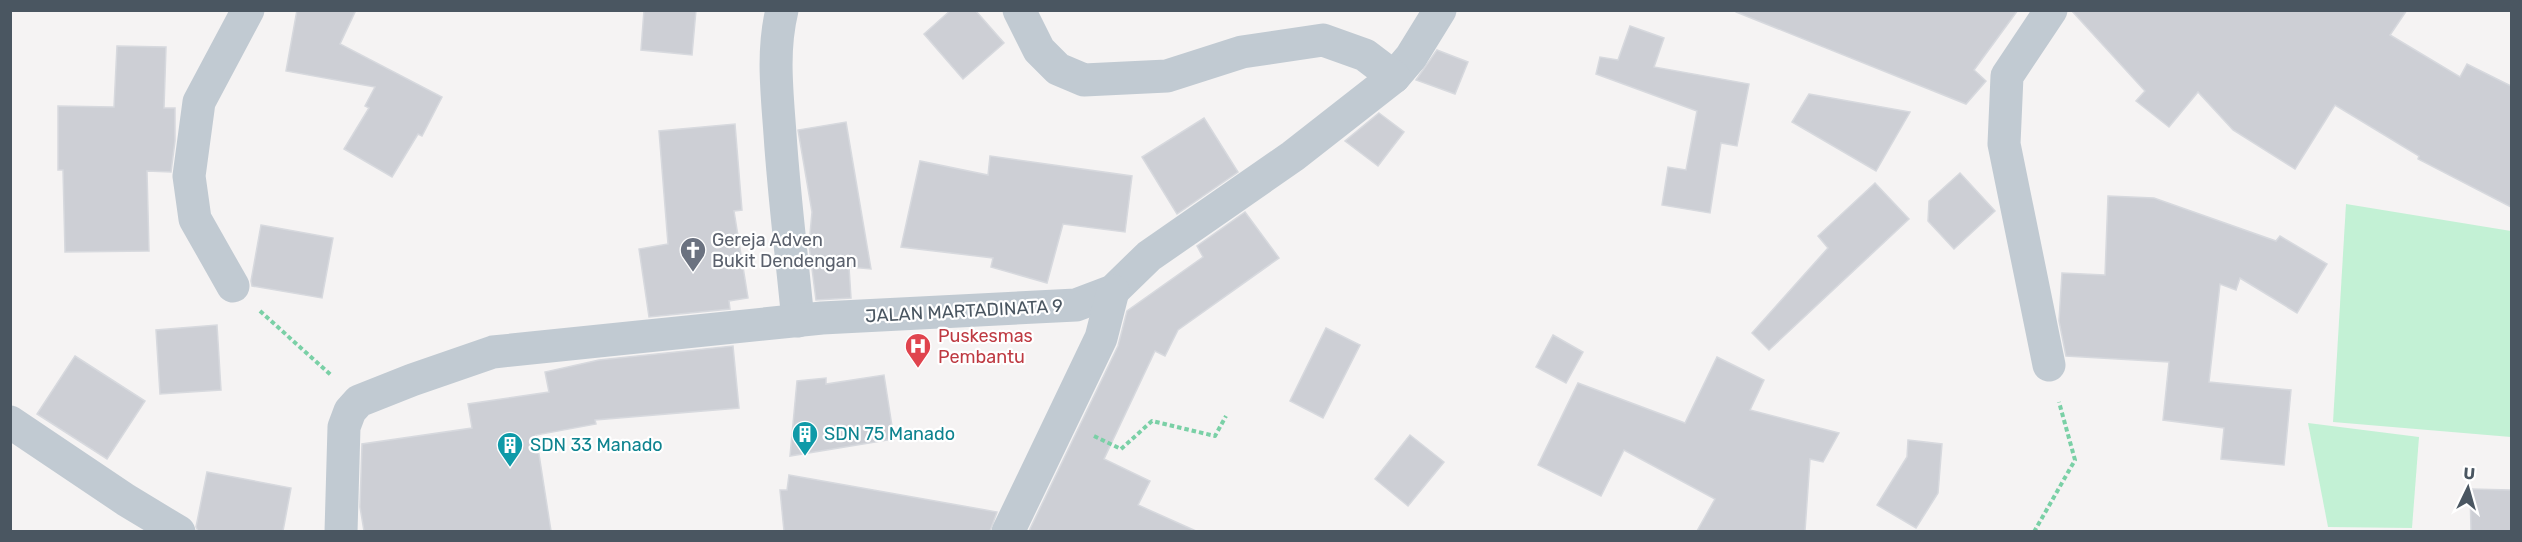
<svg xmlns="http://www.w3.org/2000/svg" width="2522" height="542" viewBox="0 0 2522 542" font-family="Rubik,sans-serif">
	<style>
		.green { fill: #c3f1d5 }
		.building { fill: #cdcfd5; stroke: #d7d9de; stroke-width: 1.5 }
		.lines { fill: none; stroke-linecap: round; stroke-linejoin: round }
		.path { stroke: #7ad0a6; stroke-width: 4; stroke-dasharray: 4.5 3; stroke-linecap: butt }
		.minor { stroke: #c1cad2; stroke-width: 33 }
		.labels { text-anchor: middle; stroke-width: 4.5; stroke-linejoin: round; paint-order: stroke }
		.worship-label { font-size: 18px; fill: #5b616d; stroke: #fff; text-anchor: start }
		.street-label { font-size: 18px; fill: #4a5661; stroke: #fff }
		.health-label { font-size: 18px; fill: #be3a42; stroke: #fff; text-anchor: start }
		.culture-label { font-size: 18px; fill: #0d838f; stroke: #fff; text-anchor: start }
	</style>
	<rect width="100%" height="100%" fill="#f5f3f3"/>
	<g class="green">
		<path d="M2346 204 2511 231V437L2333 422Z"/>
		<path d="M2308 423 2419 437 2412 528 2328 527Z"/>
	</g>
	<g class="building">
		<path d="M297 10H356L340 44 442 97 422 136 418 134 392 177 344 149 369 108 365 106 375 87 286 71Z"/>
		<path d="M644 10H696L692 55 641 50Z"/>
		<path d="M951 10H975L1004 43 963 79 924 34Z"/>
		<path d="M1736 10H2018L1974 70 1986 81 1966 104 1736 12Z"/>
		<path d="M2071 10H2407L2390 35 2460 77 2467 64 2511 86V207L2418 159 2419 156 2335 105 2295 169 2233 130 2198 92 2169 127 2136 101 2145 91Z"/>
		<path d="M1630 26 1664 38 1654 67 1749 84 1737 146 1721 143 1710 213 1662 205 1668 167 1686 170 1697 111 1596 74 1600 57 1618 60Z"/>
		<path d="M117 46 166 47 164 108H175V141L171 172 147 171 149 251 65 252 63 170H58V106L114 107Z"/>
		<path d="M1437 50 1468 62 1455 94 1416 80Z"/>
		<path d="M1809 94 1910 112 1876 171 1792 122Z"/>
		<path d="M1379 113 1404 132 1378 166 1345 141Z"/>
		<path d="M1204 118 1238 172 1177 214 1142 157Z"/>
		<path d="M846 122 871 269 849 267 851 298 816 300 809 245 812 212 798 130Z"/>
		<path d="M735 124 742 210 734 211 748 298 729 301 730 309 649 317 639 249 668 244 659 131Z"/>
		<path d="M990 156 1132 176 1125 232 1063 224 1047 283 991 267 993 258 901 247 920 161 988 175Z"/>
		<path d="M1960 173 1995 211 1954 249 1928 221 1929 201Z"/>
		<path d="M1875 183 1909 219 1769 350 1752 333 1828 248 1818 236Z"/>
		<path d="M2108 196 2154 198 2276 241 2280 236 2327 264 2297 313 2240 278 2236 290 2220 284 2209 382 2291 390 2284 465 2221 459 2224 428 2163 420 2169 362 2066 356 2059 321 2062 273 2105 275Z"/>
		<path d="M1245 212 1279 258 1178 330 1165 356 1155 351 1104 459 1150 481 1138 505 1196 531H1029L1118 346 1127 311 1203 257 1197 246Z"/>
		<path d="M261 225 333 238 322 298 252 286 251 281Z"/>
		<path d="M217 325 221 390 160 394 156 330Z"/>
		<path d="M1326 328 1360 345 1323 418 1290 401Z"/>
		<path d="M1553 335 1583 352 1566 383 1536 367Z"/>
		<path d="M733 346 739 408 595 420 596 424 536 435 551 531H364L360 507 362 444 472 428 468 404 549 392 545 372 599 360Z"/>
		<path d="M75 356 145 401 107 459 37 414Z"/>
		<path d="M1717 357 1764 380 1750 410 1839 433 1823 462 1810 459 1805 531H1697L1715 499 1624 450 1601 496 1538 465 1578 383 1685 423Z"/>
		<path d="M884 375 894 439 790 456 797 381 826 378V384Z"/>
		<path d="M1410 435 1444 462 1408 506 1375 479Z"/>
		<path d="M1908 440 1942 444 1938 493 1916 528 1877 505 1907 457Z"/>
		<path d="M207 472 291 488 283 531H198L196 527Z"/>
		<path d="M789 475 997 512 990 531H784L780 490H787Z"/>
		<path d="M2470 489 2511 490V531H2471Z"/>
	</g>
	<g class="lines">
		<g class="path">
			<path d="M260 311 332 376"/>
			<path d="M1094 436 1121 449 1152 421 1215 436 1226 416"/>
			<path d="M2034 532 2075 460 2059 402"/>
		</g>
		<g class="minor">
			<path d="M782 10C772 51 777 92 780 134 784 196 792 258 798 321"/>
			<path d="M1394 77 1411 57 1440 10"/>
			<path d="M233 286 195 219 189 176 199 102 248 10"/>
			<path d="M2049 365 2004 144 2007 76 2051 10"/>
			<path d="M10 422 126 500 179 532"/>
			<path d="M341 532 344 427 350 411 359 401 412 380 493 352 822 318 1076 305 1113 291 1149 256 1293 156 1394 77 1365 55 1323 40 1242 52 1167 76 1084 80 1058 69 1039 50 1019 10"/>
			<path d="M1008 532 1101 338 1113 291"/>
		</g>
	</g>
	<defs>
		<g id="church-pin" transform="scale(1.35)"><path d="M0 17L-7.5 6A9.5 9.5 0 1 1 7.5 6Z" fill="#6b7280" stroke="#fff"/><path d="M-1.2-6h2.4v3.5h3.3v2.4h-3.3V6h-2.4V-.1h-3.3v-2.4h3.3Z" fill="#fff"/></g>
		<g id="hospital-pin" transform="scale(1.35)"><path d="M0 17L-7.5 6A9.5 9.5 0 1 1 7.5 6Z" fill="#e0444e" stroke="#fff"/><path d="M-5-5h3v3.5h4V-5h3V5h-3V1.5h-4V5h-3Z" fill="#fff"/></g>
		<g id="building-pin" transform="scale(1.35)"><path d="M0 17L-7.5 6A9.5 9.5 0 1 1 7.5 6Z" fill="#0f9aa8" stroke="#fff"/><path d="M-4-6H4V6H1V3H-1V6H-4ZM-2.5-4.3h1.7v1.8h-1.7ZM.8-4.3h1.7v1.8H.8ZM-2.5-1h1.7V.8h-1.7ZM.8-1h1.7V.8H.8Z" fill="#fff"/></g>
	</defs>
	<g fill-rule="evenodd">
		<use href="#church-pin" x="693" y="250"/>
		<use href="#hospital-pin" x="918" y="346"/>
		<use href="#building-pin" x="805" y="434"/>
		<use href="#building-pin" x="510" y="445"/>
	</g>
	<g class="labels">
		<g class="worship-label">
			<text x="712" y="246">Gereja Adven<tspan x="712" dy="21">Bukit Dendengan</tspan></text>
		</g>
		<g class="street-label">
			<text transform="translate(964 311) rotate(-3)" y="6">JALAN MARTADINATA 9</text>
		</g>
		<g class="health-label">
			<text x="938" y="342">Puskesmas<tspan x="938" dy="21">Pembantu</tspan></text>
		</g>
		<g class="culture-label">
			<text x="824" y="440">SDN 75 Manado</text>
			<text x="530" y="451">SDN 33 Manado</text>
		</g>
	</g>
	<rect width="2522" height="542" fill="none" stroke="#4a5661" stroke-width="24"/>
	<g transform="translate(2468 488) rotate(5)" stroke="#ffffff" stroke-width="4.5" paint-order="stroke">
	<path d="M0-4.5L10 22L0 15L-10 22Z" fill="#4a5661"/>
	<text y="-9" font-size="16" font-weight="bold" text-anchor="middle" fill="#4a5661">U</text>
	</g>
</svg>
